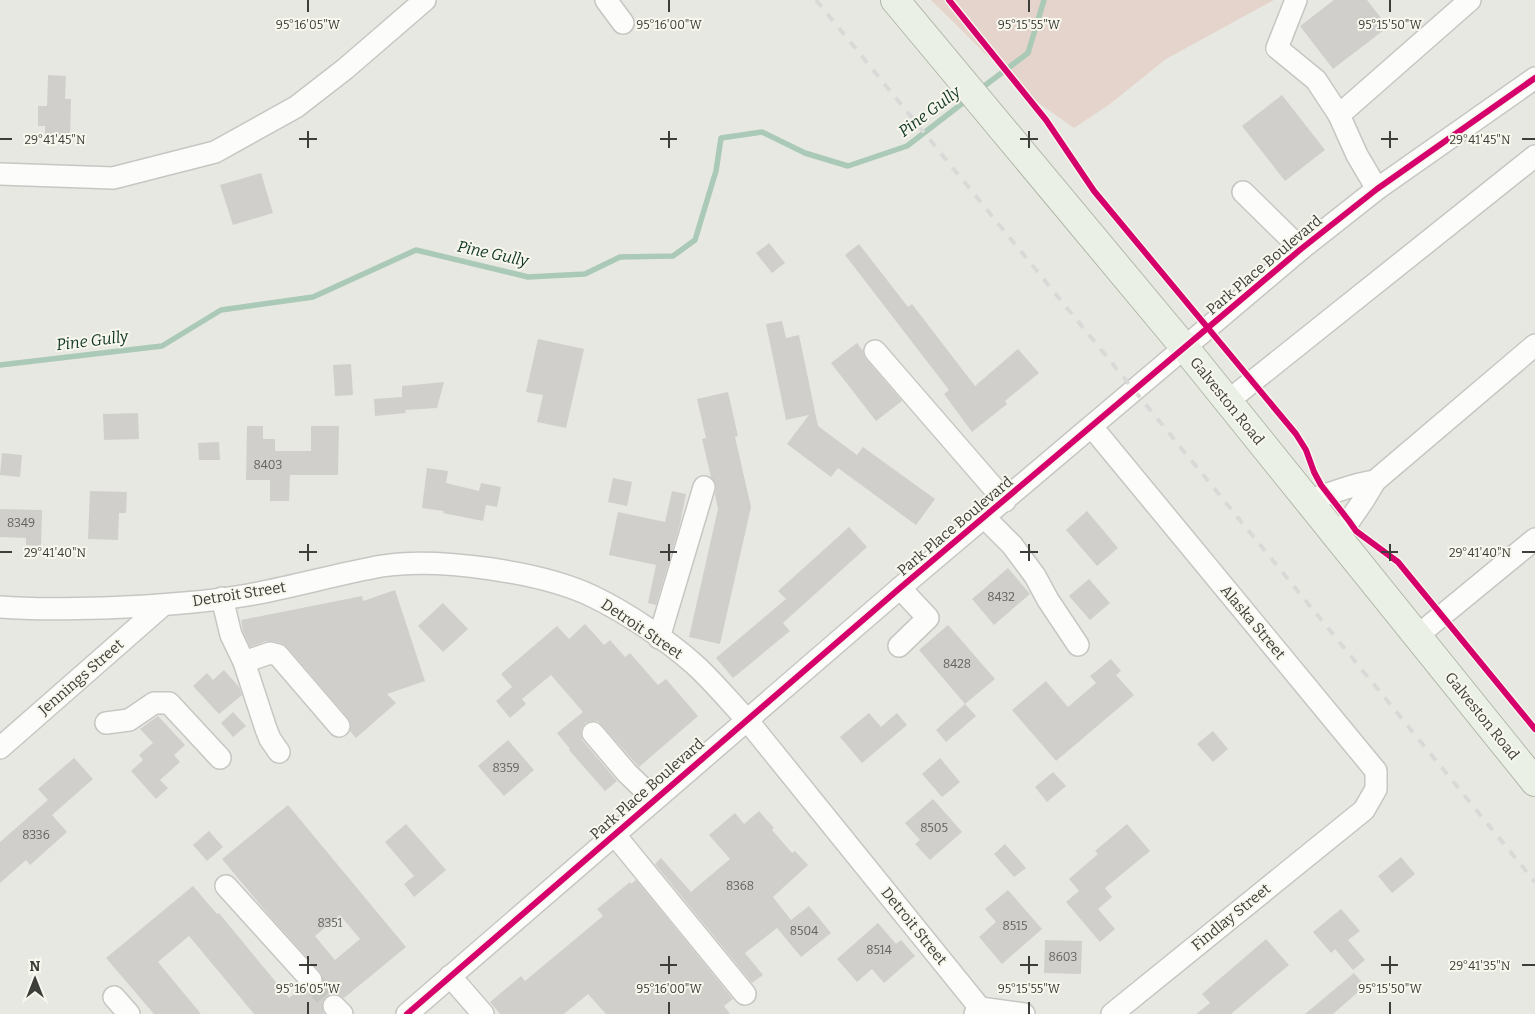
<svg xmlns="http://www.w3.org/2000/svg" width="1535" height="1014" viewBox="0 0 1535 1014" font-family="Bitter,serif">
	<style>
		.green { fill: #e5d4cb }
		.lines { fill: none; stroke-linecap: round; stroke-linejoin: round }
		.stream { stroke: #aac9b6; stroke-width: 5.5 }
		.building { fill: #d0cfcb; fill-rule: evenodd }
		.minor-tunnel { stroke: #c6c6c1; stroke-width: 21; stroke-dasharray: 21 11; stroke-linecap: butt }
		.minor-casing { stroke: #c7c6c2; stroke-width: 24 }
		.major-casing { stroke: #b2b9a7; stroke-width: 30 }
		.minor { stroke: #fcfcfb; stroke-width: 21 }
		.major { stroke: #ebf0e6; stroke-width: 28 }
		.rail { stroke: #d9d9d7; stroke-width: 4; stroke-dasharray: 9 9; stroke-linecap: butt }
		.cycleway-casing { stroke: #f8f7ed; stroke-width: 9 }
		.cycleway { stroke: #d6006c; stroke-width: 6 }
		.ticks { fill: none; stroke: #3d3d39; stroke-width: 2 }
		.labels { text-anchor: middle; stroke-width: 4; stroke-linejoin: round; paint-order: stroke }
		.number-label { font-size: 12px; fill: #62625e }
		.street-label { font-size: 15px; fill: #3d3d39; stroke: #f8f7ed }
		.water-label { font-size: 16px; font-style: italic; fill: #103624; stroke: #f8f7ed }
		.ticks-label { font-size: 12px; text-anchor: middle; fill: #3d3d39; stroke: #f8f7ed; stroke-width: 4; stroke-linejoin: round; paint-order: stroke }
	</style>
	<rect width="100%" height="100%" fill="#e8e8e3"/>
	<path class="green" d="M931 0H1274L1166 59 1110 104 1074 128 1027 95Z"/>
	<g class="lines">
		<g class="stream">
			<path d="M979 90 1028 53 1044 0"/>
			<path d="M0 365 162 346 221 310 313 297 416 250 528 277 585 274 620 257 673 256 695 240 716 171 721 138 762 132 805 153 848 166 907 146 968 99"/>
		</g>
	</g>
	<g class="building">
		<path d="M1334 0H1367L1388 27 1333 69 1300 26Z"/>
		<path d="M48 75 66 76 65 99H71L70 138 45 137V126H38V106H47Z"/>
		<path d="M1282 95 1325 150 1285 181 1242 126Z"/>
		<path d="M261 173 273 213 233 225 220 185Z"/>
		<path d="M769 243 785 263 772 273 756 253Z"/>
		<path d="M859 244 908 307 912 304 975 386 1018 349 1039 373 1005 401 1007 404 972 432 944 394 949 390 845 255Z"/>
		<path d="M782 321 786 338 799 335 818 426 857 455 863 447 935 499 916 525 838 468 831 477 787 444 809 415 786 420 766 324Z"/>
		<path d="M538 339 584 349 566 428 537 422 543 395 526 392Z"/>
		<path d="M857 343 863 351 866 359 902 401 876 421 831 363Z"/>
		<path d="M351 364 353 395 335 396 333 365Z"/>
		<path d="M444 382 437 408 405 410 406 413 375 416 374 399 402 397V386Z"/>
		<path d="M728 392 738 436 735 437 751 507 720 644 689 637 718 509 715 495 716 485 711 477 702 439 706 438 697 399Z"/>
		<path d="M138 413 139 439 104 440 103 414Z"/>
		<path d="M247 426H263V439H275V451H311V426H339L338 475H290L289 501H270V480H246Z"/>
		<path d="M219 442 220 460H199L198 443Z"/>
		<path d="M2 453 22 455 20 477 0 475Z"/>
		<path d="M427 468 448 471 446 483 479 491 481 483 501 487 497 507 486 505 483 521 443 513 444 511 422 508Z"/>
		<path d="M613 478 632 482 627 506 608 502Z"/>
		<path d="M90 491 127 492 126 513H119L118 540 88 539Z"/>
		<path d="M672 491 686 494 680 524 656 605 648 603 656 565 609 555 618 512 665 522Z"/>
		<path d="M0 509 42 510 41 546 26 545V538L0 537Z"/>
		<path d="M1087 511 1118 548 1097 566 1066 530Z"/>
		<path d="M849 527 867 547 783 623 790 631 733 678 716 658 786 599 778 591Z"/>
		<path d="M1008 568 1030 594 994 625 972 599Z"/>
		<path d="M1089 579 1110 603 1090 620 1069 596Z"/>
		<path d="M395 590 425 681 387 694 396 703 356 738 350 731 351 724 348 718 287 647 281 643 272 641H266L250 647 243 631 241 620 362 596 363 601Z"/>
		<path d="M443 603 468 629 443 652 418 626Z"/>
		<path d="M585 624 604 645 610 640 625 657 630 653 658 685 666 679 698 716 639 767 602 725 598 721H591L585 723 581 729V735L583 741 617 781 605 791 569 750 570 749 557 733 583 712 551 675 522 699 526 704 510 718 496 701 512 687 501 674 557 626 569 639Z"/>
		<path d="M948 625 995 679 965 704 919 650Z"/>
		<path d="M1111 659 1121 671 1116 675 1134 695 1056 761 1012 710 1046 681 1068 707 1096 683 1090 676Z"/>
		<path d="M224 670 239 687 242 695 219 714 193 686 207 673 213 680Z"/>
		<path d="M965 704 976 716 946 742 936 730Z"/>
		<path d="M233 712 246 726 233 737 221 723Z"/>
		<path d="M869 713 881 727 897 713 907 725 862 763 840 737Z"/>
		<path d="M158 716 185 745 174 755 180 762 160 780 168 788 156 799 131 771 143 760 139 755 153 743 140 729Z"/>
		<path d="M1213 731 1228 749 1213 762 1197 744Z"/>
		<path d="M508 740 534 770 504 796 478 766Z"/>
		<path d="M74 758 93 779 52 815 67 832 30 865 26 860 0 883V842L48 800 38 789Z"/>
		<path d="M940 758 960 782 942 797 922 774Z"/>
		<path d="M1053 772 1066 786 1047 802 1035 787Z"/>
		<path d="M933 799 962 832 930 860 915 844 920 840 905 823Z"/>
		<path d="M288 805 406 947 344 998 337 994H330L326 997 322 1003 324 1014H254L189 936 158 962 201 1014H154L106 958 193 886 217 914 219 913 289 998 301 988 307 992H313L319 990 323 984V978L320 972 268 914 222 859ZM340 915 360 939 335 960 315 936Z"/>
		<path d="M759 811 774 828 772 830 792 853 795 851 808 865 773 897 791 920 809 906 831 933 801 957 777 928 745 953 763 975 752 983 655 864 661 858 691 892 730 859 709 835 735 813 744 824Z"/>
		<path d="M406 824 446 870 414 897 404 884 414 876 385 842Z"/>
		<path d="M1127 824 1150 851 1105 888 1112 897 1098 909 1115 929 1100 942 1066 902 1079 891 1069 879 1098 854 1095 851Z"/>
		<path d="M209 831 223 847 207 861 193 845Z"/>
		<path d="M1005 844 1026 868 1014 877 994 854Z"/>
		<path d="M1401 857 1415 874 1392 893 1378 876Z"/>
		<path d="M636 880 733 999 724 1006 730 1014H606L588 994 564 1014H500L490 1002 521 976 525 981 603 916 597 909 630 882 631 884Z"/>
		<path d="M1008 890 1042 929 1002 964 979 937 996 922 985 909Z"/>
		<path d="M1341 909 1360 931 1348 940 1365 960 1353 970 1335 949 1331 953 1313 932Z"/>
		<path d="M878 923 896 944 901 940 915 956 884 983 872 969 857 982 837 959Z"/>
		<path d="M1266 939 1289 965 1231 1014H1196L1210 1003 1202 994Z"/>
		<path d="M1045 940 1082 941 1081 974 1044 973Z"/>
		<path d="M1354 973 1365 986 1333 1014H1305Z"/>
	</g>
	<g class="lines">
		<path class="minor-tunnel" d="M311 980 334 1006"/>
		<g class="minor-casing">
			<g id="minor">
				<path d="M606 0 623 23"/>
				<path d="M1296 0 1277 48 1316 80 1339 115 1470 0"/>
				<path d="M1339 115 1357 155 1377 189"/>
				<path d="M0 174 113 178 215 152 296 107 345 69 425 0"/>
				<path d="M1243 192 1301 249"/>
				<path d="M875 351 1005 501"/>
				<path d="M1228 401 1535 156"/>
				<path d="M1092 427 1376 771V789L1364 810 1112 1014"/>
				<path d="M1307 500C1330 495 1351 484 1375 481"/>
				<path d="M985 518 1012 545 1035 576 1048 600 1078 645"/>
				<path d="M1338 537 1363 501 1375 481 1535 345"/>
				<path d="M222 598 231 635 244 662 266 729 270 739 279 752"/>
				<path d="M0 607C35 610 69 609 104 608 153 606 201 603 248 595 293 587 337 574 382 566 438 557 543 572 594 597 627 613 667 640 694 664 713 681 729 701 747 720L980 1008"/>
				<path d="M1417 636 1535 539"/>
				<path d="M659 638 704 487"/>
				<path d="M899 646 928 618 900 588"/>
				<path d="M244 662 270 653 278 655 339 726"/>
				<path d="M106 723 129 720 154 703H169L220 758"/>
				<path d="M593 733 627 773 654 799"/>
				<path d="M0 748 162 606"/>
				<path d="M614 834 745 994"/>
				<path d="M226 886 311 980"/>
				<path d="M450 976 483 1014"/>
				<path d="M114 997 129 1014"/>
				<path d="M334 1006 342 1014"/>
				<path d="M407 1014 900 588 1301 249 1377 189 1535 78"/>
				<path d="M975 1014 980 1008 1024 1014"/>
			</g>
		</g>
		<g class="major-casing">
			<path id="major" d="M895 0 1185 348 1535 782"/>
		</g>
		<use href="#minor" class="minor"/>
		<use href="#major" class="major"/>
		<path class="rail" d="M816 0 1535 882"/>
		<g class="cycleway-casing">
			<g id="cycleway">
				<path d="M949 0 1046 120 1094 191 1296 434 1306 450 1314 472 1321 485 1349 521 1356 531 1398 562 1535 729"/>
				<path d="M407 1014 900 588 1301 249 1377 189 1535 78"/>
			</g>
		</g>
		<use href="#cycleway" class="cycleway"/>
	</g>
	<path class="ticks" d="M308 0V12M669 0V12M1029 0V12M1390 0V12M308 131V148M669 131V148M1029 131V148M1390 131V148M0 139H12M299 139H317M660 139H677M1020 139H1038M1381 139H1398M1522 139H1535M308 544V561M669 544V561M1029 544V561M1390 544V561M0 552H12M299 552H317M660 552H677M1020 552H1038M1381 552H1398M1522 552H1535M308 956V974M669 956V974M1029 956V974M1390 956V974M299 965H317M660 965H677M1020 965H1038M1381 965H1398M1522 965H1535M308 1002V1014M669 1002V1014M1029 1002V1014M1390 1002V1014"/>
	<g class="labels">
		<g class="number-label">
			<text x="268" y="469">8403</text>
			<text x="21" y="527">8349</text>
			<text x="1001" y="601">8432</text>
			<text x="957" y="668">8428</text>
			<text x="506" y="772">8359</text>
			<text x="934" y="832">8505</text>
			<text x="36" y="839">8336</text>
			<text x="740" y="890">8368</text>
			<text x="330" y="927">8351</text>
			<text x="1015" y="930">8515</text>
			<text x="804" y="935">8504</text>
			<text x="879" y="954">8514</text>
			<text x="1063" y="961">8603</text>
		</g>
		<g class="street-label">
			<text transform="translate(1264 265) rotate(-40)" y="5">Park Place Boulevard</text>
			<text transform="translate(1227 401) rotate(51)" y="5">Galveston Road</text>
			<text transform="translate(955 526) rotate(-40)" y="5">Park Place Boulevard</text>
			<text transform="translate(239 594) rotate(-9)" y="5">Detroit Street</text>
			<text transform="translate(1253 622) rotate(50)" y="5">Alaska Street</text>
			<text transform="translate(642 629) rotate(34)" y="5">Detroit Street</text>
			<text transform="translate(81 677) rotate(-41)" y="5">Jennings Street</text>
			<text transform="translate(1482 716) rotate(51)" y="5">Galveston Road</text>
			<text transform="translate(647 789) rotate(-41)" y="5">Park Place Boulevard</text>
			<text transform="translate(1231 917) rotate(-39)" y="5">Findlay Street</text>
			<text transform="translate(914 926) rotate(51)" y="5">Detroit Street</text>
		</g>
		<g class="water-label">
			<text transform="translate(929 111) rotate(-37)" y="6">Pine Gully</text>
			<text transform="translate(493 253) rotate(12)" y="6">Pine Gully</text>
			<text transform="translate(92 340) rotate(-7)" y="6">Pine Gully</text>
		</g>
	</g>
	<g class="ticks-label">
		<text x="308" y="29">95°16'05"W</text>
		<text x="669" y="29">95°16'00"W</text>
		<text x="1029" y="29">95°15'55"W</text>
		<text x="1390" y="29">95°15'50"W</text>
		<text x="55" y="144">29°41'45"N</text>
		<text x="1480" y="144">29°41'45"N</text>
		<text x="55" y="557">29°41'40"N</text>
		<text x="1480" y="557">29°41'40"N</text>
		<text x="1480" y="970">29°41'35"N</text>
		<text x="308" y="993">95°16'05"W</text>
		<text x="669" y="993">95°16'00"W</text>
		<text x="1029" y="993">95°15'55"W</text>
		<text x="1390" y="993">95°15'50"W</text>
	</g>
	<g transform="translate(35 979)" stroke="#f8f7ed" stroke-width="4" paint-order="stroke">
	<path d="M0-4L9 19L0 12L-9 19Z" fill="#3d3d39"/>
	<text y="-8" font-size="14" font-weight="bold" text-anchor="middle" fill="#3d3d39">N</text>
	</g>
</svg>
